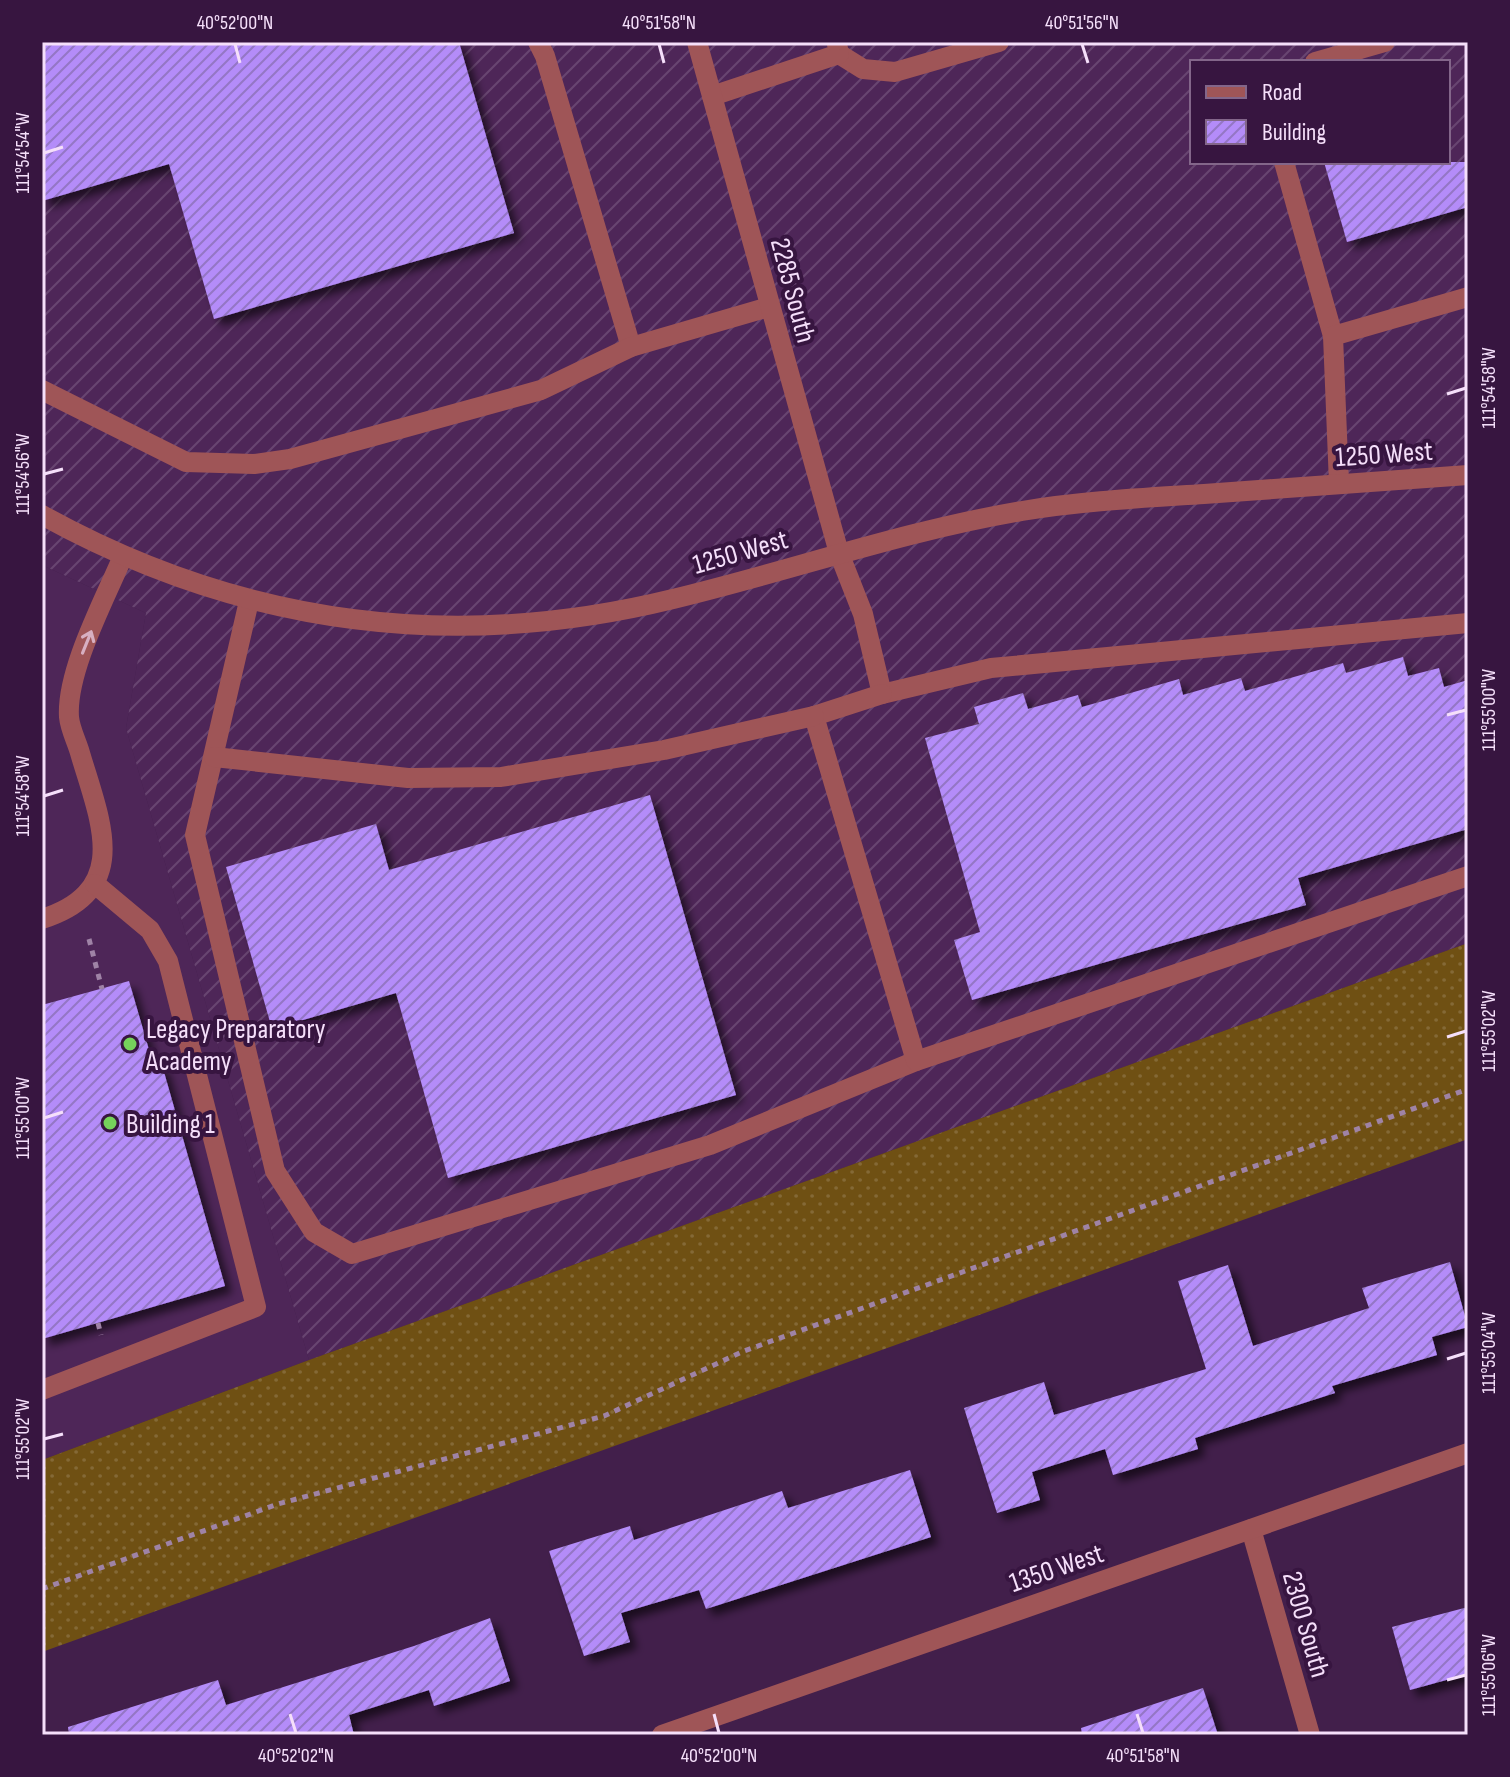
<svg xmlns="http://www.w3.org/2000/svg" width="1510" height="1777" viewBox="0 0 1510 1777" font-family="'Sofia Sans Condensed',sans-serif">
	<style>
		.built { fill: #4e2658 }
		.industrial { fill: url(#industrial-furrows); fill-rule: evenodd }
		.grass { fill: url(#grass-dots) }
		.building { fill: url(#building-hatch); filter: url(#shadow) }
		.lines { fill: none; stroke-linecap: round; stroke-linejoin: round }
		.path { stroke: #9f83a6; stroke-width: 5; stroke-dasharray: 6 6; stroke-linecap: butt }
		.service { stroke: #9f5557; stroke-width: 20 }
		.minor { stroke: #9f5557; stroke-width: 20 }
		.oneway { stroke: #d7afc1 }
		.ticks { fill: none; stroke: #f5dffa; stroke-width: 3 }
		.poi-dot { fill: #75d25b; stroke: #371540; stroke-width: 3 }
		.labels { text-anchor: middle; stroke-width: 8; stroke-linejoin: round; paint-order: stroke }
		.street-label { font-size: 28px; fill: #f5dffa; stroke: #371540 }
		.poi-label { font-size: 28px; fill: #f5dffa; stroke: #371540; text-anchor: start }
		.neatline { fill: none; stroke: #f5dffa; stroke-width: 3 }
		.ticks-label { font-size: 20px; text-anchor: middle; fill: #f5dffa }
	</style>
	<defs>
		<pattern id="industrial-furrows" width="10" height="10" patternUnits="userSpaceOnUse" patternTransform="scale(2)"><rect width="10" height="10" fill="#4e2658"/><path d="M-1 1l2-2M0 10L10 0M9 11l2-2" fill="none" stroke="#684571"/></pattern>
		<pattern id="grass-dots" width="8" height="8" patternUnits="userSpaceOnUse" patternTransform="scale(2)"><rect width="8" height="8" fill="#6f5013"/><path d="M2 2h.1M6 6h.1" fill="none" stroke="#846936" stroke-width="1.8" stroke-linecap="round"/></pattern>
		<pattern id="building-hatch" width="6" height="6" patternUnits="userSpaceOnUse" patternTransform="scale(2)"><rect width="6" height="6" fill="#b48cf9"/><path d="M-1 1l2-2M0 6l6-6M5 7l2-2" fill="none" stroke="#9476c5"/></pattern>
		<filter id="shadow"><feDropShadow dx="7" dy="7" stdDeviation="4" flood-color="#0009"/></filter>
	</defs>
	<rect width="100%" height="100%" fill="#421f4b"/>
	<path class="built" d="M42 565 146 613 126 728 309 1360 42 1460Z"/>
	<path class="industrial" d="M42 42H1468V943L309 1360 126 728 146 613 42 565ZM1192 62H1448V162H1192Z"/>
	<path class="grass" d="M1468 943V1139L42 1652V1460L309 1360Z"/>
	<g class="building">
		<path d="M42 42H459L514 233 214 319 169 164 42 201Z"/>
		<path d="M1324 162H1468V207L1347 242Z"/>
		<path d="M1403 657 1408 676 1439 668 1444 687 1468 680V829L1298 878 1306 905 972 1000 954 940 980 932 925 738 979 724 974 707 1023 693 1028 709 1078 695 1082 707 1179 679 1183 695 1241 678 1245 691 1343 663 1346 673Z"/>
		<path d="M650 795 736 1095 448 1178 396 993 272 1029 226 867 376 824 389 870Z"/>
		<path d="M129 981 154 1067 162 1065 225 1286 42 1339V1005Z"/>
		<path d="M1450 1262 1468 1327 1432 1337 1437 1355 1332 1386 1335 1393 1195 1438 1198 1449 1113 1475 1105 1449 1032 1472 1040 1500 997 1513 964 1408 1044 1382 1054 1415 1206 1369 1178 1281 1228 1265 1253 1346 1369 1308 1362 1288Z"/>
		<path d="M910 1470 931 1537 706 1609 699 1590 621 1613 630 1642 584 1656 549 1551 630 1526 634 1540 782 1491 788 1508Z"/>
		<path d="M1468 1607V1674L1410 1690 1392 1627Z"/>
		<path d="M490 1618 510 1681 434 1706 429 1690 349 1715 354 1735H69L68 1727 218 1680 226 1705 414 1646Z"/>
		<path d="M1203 1688 1218 1735H1082L1081 1728Z"/>
	</g>
	<g class="lines">
		<g class="path">
			<path d="M89 939 102 989"/>
			<path d="M145 1062 156 1058 155 1054"/>
			<path d="M98 1323 101 1335"/>
			<path d="M42 1589 278 1504 604 1416 744 1351 1468 1089"/>
		</g>
		<g class="service">
			<path d="M538 42 545 56 631 347"/>
			<path d="M839 54 863 69 895 72 999 42"/>
			<path d="M1315 62 1385 42"/>
			<path d="M712 96 839 54 837 44"/>
			<path d="M1284 162 1333 336"/>
			<path d="M42 390 186 462 254 464 290 459 541 390 631 347 769 307"/>
			<path d="M1339 484 1333 336 1468 297"/>
			<path d="M839 553 863 614 882 694 991 668 1468 623"/>
			<path d="M249 601 195 835 275 1171 314 1232 352 1254 710 1145 916 1061"/>
			<path d="M882 694 814 716 916 1061 1468 876"/>
			<path d="M214 757 408 778 501 777 664 750 814 716"/>
			<path d="M42 919C133 890 100 821 80 753 77 742 70 729 69 717 66 671 105 599 123 556"/>
			<path d="M42 1390 256 1307 168 961 150 930 95 884"/>
		</g>
		<g class="minor">
			<path d="M697 42 839 553"/>
			<path d="M42 515C241 625 452 653 673 599 790 571 903 531 1022 511 1082 501 1144 498 1204 494 1292 487 1380 481 1468 475"/>
			<path d="M1251 1529 1310 1735"/>
			<path d="M662 1735 1468 1453"/>
		</g>
	</g>
	<defs><path id="oneway-shaft" d="M-6 0H5M1.5-3L5.5 0L1.5 3" fill="none" stroke-width="1.6" stroke-linecap="round" stroke-linejoin="round" transform="scale(2)"/></defs>
	<use class="oneway" href="#oneway-shaft" transform="translate(87 642) rotate(-68)"/>
	<path class="ticks" d="M235 44 240 63M659 44 664 63M1082 44 1088 63M44 153 63 147M1447 394 1466 388M44 474 63 469M1447 715 1466 710M44 796 63 790M1447 1037 1466 1031M44 1118 63 1112M1447 1359 1466 1353M44 1439 63 1434M1447 1680 1466 1675M290 1714 296 1733M714 1714 719 1733M1137 1714 1143 1733"/>
	<g class="poi-dot">
		<circle cx="130" cy="1044" r="8"/>
		<circle cx="110" cy="1123" r="8"/>
	</g>
	<g class="labels">
		<g class="street-label">
			<text transform="translate(794 290) rotate(75)" y="10">2285 South</text>
			<text transform="translate(1384 453) rotate(-4)" y="10">1250 West</text>
			<text transform="translate(740 551) rotate(-16)" y="10">1250 West</text>
			<text transform="translate(1056 1567) rotate(-19)" y="10">1350 West</text>
			<text transform="translate(1307 1624) rotate(74)" y="10">2300 South</text>
		</g>
		<g class="poi-label">
			<text x="146" y="1038">Legacy Preparatory<tspan x="146" dy="32">Academy</tspan></text>
			<text x="126" y="1133">Building 1</text>
		</g>
	</g>
	<rect width="1510" height="1777" fill="none" stroke="#371540" stroke-width="88"/>
	<rect x="1190" y="60" width="260" height="104" fill="#371540" stroke="#83668a" stroke-width="2"/>
	<rect x="1206" y="86" width="40" height="12" fill="#9f5557" stroke="#83668a" stroke-width="2"/>
	<text x="1262" y="100" font-size="24" fill="#f5dffa">Road</text>
	<rect x="1206" y="120" width="40" height="24" fill="url(#building-hatch)" stroke="#83668a" stroke-width="2"/>
	<text x="1262" y="140" font-size="24" fill="#f5dffa">Building</text>
	<rect x="44" y="44" width="1422" height="1689" class="neatline"/>
	<g class="ticks-label">
		<text x="235" y="29">40°52'00"N</text>
		<text x="659" y="29">40°51'58"N</text>
		<text x="1082" y="29">40°51'56"N</text>
		<text transform="translate(22 153) rotate(-90)" y="7">111°54'54"W</text>
		<text transform="translate(1488 388) rotate(-90)" y="7">111°54'58"W</text>
		<text transform="translate(22 474) rotate(-90)" y="7">111°54'56"W</text>
		<text transform="translate(1488 710) rotate(-90)" y="7">111°55'00"W</text>
		<text transform="translate(22 796) rotate(-90)" y="7">111°54'58"W</text>
		<text transform="translate(1488 1031) rotate(-90)" y="7">111°55'02"W</text>
		<text transform="translate(22 1118) rotate(-90)" y="7">111°55'00"W</text>
		<text transform="translate(1488 1353) rotate(-90)" y="7">111°55'04"W</text>
		<text transform="translate(22 1439) rotate(-90)" y="7">111°55'02"W</text>
		<text transform="translate(1488 1675) rotate(-90)" y="7">111°55'06"W</text>
		<text x="296" y="1762">40°52'02"N</text>
		<text x="719" y="1762">40°52'00"N</text>
		<text x="1143" y="1762">40°51'58"N</text>
	</g>
</svg>
